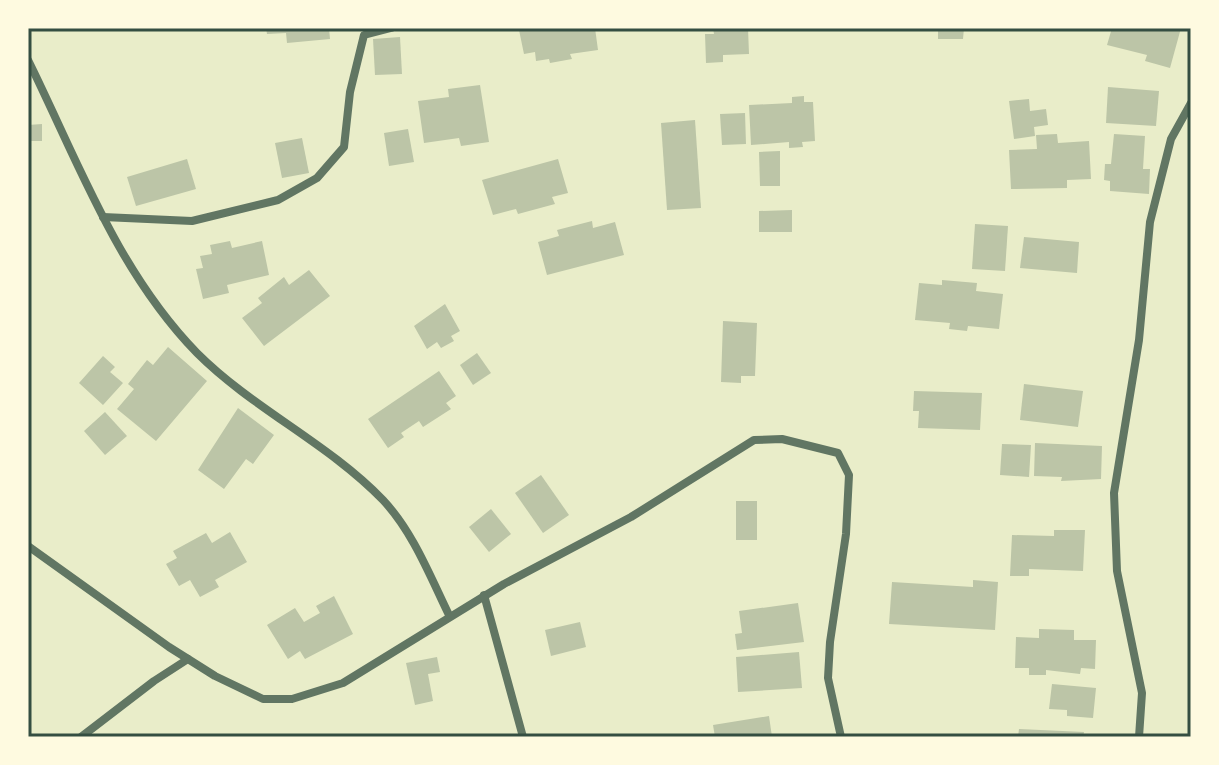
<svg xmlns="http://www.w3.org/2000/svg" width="1219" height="765" viewBox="0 0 1219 765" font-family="'Roboto Serif',serif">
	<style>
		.building { fill: #bcc5a7 }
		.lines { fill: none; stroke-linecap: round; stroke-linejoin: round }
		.minor { stroke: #617663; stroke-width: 8 }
		.neatline { fill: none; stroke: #344e41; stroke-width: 3 }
	</style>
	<rect width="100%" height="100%" fill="#e9edc9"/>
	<g class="building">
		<path d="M266 28H329L330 39 287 43 286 33 267 34Z"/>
		<path d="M595 28 598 50 570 54 572 59 550 63 549 59 536 61 535 52 524 54 519 30Z"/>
		<path d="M713 28H748L749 54 723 55V62L706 63 705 34H714Z"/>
		<path d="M938 28H964L963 39H938Z"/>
		<path d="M1112 28H1181L1170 68 1145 61 1147 55 1107 45Z"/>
		<path d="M400 37 402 74 375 75 373 39Z"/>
		<path d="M480 85 489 142 461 146 459 138 424 143 418 101 449 97 448 89Z"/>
		<path d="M1108 87 1159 91 1156 126 1106 123Z"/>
		<path d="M804 96V102H813L815 141 802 142 803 147 789 148V142L751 145 749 105 792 103V97Z"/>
		<path d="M1029 99 1030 111 1046 109 1048 125 1034 127 1035 136 1014 139 1009 101Z"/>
		<path d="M745 113 746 144 722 145 720 114Z"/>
		<path d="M695 120 701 208 667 210 661 123Z"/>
		<path d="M42 124V141H28V125Z"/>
		<path d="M408 129 414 162 389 166 384 133Z"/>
		<path d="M1057 134 1058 143 1089 141 1091 179 1067 180V188L1011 189 1009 150 1037 149 1036 135Z"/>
		<path d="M1114 134 1145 136 1143 169H1150L1149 194 1110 191V181L1104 180 1105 164H1111Z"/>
		<path d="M302 138 309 173 282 178 275 143Z"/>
		<path d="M780 151V186H760L759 152Z"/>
		<path d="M187 159 196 189 136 206 127 177Z"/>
		<path d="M558 159 568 193 552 197 555 204 518 214 516 209 493 215 482 180Z"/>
		<path d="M792 210V232H759V211Z"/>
		<path d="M592 221 593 228 615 222 624 255 547 275 538 242 559 236 557 230Z"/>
		<path d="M975 224 1008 226 1005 271 972 269Z"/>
		<path d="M1024 237 1079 242 1077 273 1020 268Z"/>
		<path d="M230 241 232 248 262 241 269 275 227 285 229 293 203 299 196 269 203 268 200 256 212 254 210 245Z"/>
		<path d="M309 270 330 296 264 346 242 318 262 303 258 298 284 277 289 285Z"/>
		<path d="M942 280 977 283 976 291 1003 294 999 329 968 326 967 331 949 329 950 323 915 320 919 283 942 285Z"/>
		<path d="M445 304 460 331 451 336 454 341 441 348 437 342 427 349 414 326Z"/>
		<path d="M723 321 757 323 755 376H741V383L721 382Z"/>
		<path d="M168 347 207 381 156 441 117 409 134 389 128 384 147 360 153 365Z"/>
		<path d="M477 353 491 373 473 385 460 365Z"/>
		<path d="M103 356 115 367 110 372 123 383 103 405 79 383Z"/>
		<path d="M439 371 456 396 446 403 451 409 423 427 419 421 401 433 404 437 388 448 368 419Z"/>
		<path d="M1024 384 1083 391 1078 427 1020 420Z"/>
		<path d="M914 391 982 393 980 430 918 428 919 411H913Z"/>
		<path d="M238 408 274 435 253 464 246 459 224 489 198 470Z"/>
		<path d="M105 412 127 436 105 455 84 431Z"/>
		<path d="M1035 443 1102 446 1101 479 1061 481 1062 477 1034 476Z"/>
		<path d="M1002 444 1031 445 1029 477 1000 475Z"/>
		<path d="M541 475 569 515 543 533 515 493Z"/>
		<rect x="736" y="501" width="21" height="39"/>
		<path d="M491 509 511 534 489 552 469 527Z"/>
		<path d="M1054 530H1085L1083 571 1029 569V576H1010L1012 535 1054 536Z"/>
		<path d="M230 532 247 562 215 580 219 587 200 597 190 580 179 586 166 564 177 558 173 551 206 533 212 543Z"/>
		<path d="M973 580 998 582 995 630 889 624 892 582 973 587Z"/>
		<path d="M334 596 353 634 305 659 300 651 288 659 267 625 295 608 304 622 320 613 316 606Z"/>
		<path d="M798 603 804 642 737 650 735 634 742 633 739 611Z"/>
		<path d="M580 622 586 647 551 656 545 630Z"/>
		<path d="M1039 629 1074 630V640H1096L1095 669 1081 668 1080 674 1046 670V675H1029V668H1015L1016 637 1039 638Z"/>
		<path d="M799 652 802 688 738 692 736 657Z"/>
		<path d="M437 657 440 672 428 674 433 701 415 705 406 663Z"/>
		<path d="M1052 684 1096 688 1093 718 1067 716V710L1049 709Z"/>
		<path d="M769 716 772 737H715L713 725Z"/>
		<path d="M1019 729 1084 732 1083 737H1018Z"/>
	</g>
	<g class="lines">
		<g class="minor">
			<path d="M28 60C78 161 117 271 197 353 253 409 328 443 383 500 413 532 430 576 449 615"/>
			<path d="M103 217 192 221 278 200 317 178 344 147 350 92 364 35 391 28"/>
			<path d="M28 546 169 647 215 676 263 699H292L343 683 504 584 631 517 754 440 782 439 838 453 849 475 846 534 830 642 828 678 841 737"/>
			<path d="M484 595 523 737"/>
			<path d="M81 737 154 681 188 659"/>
			<path d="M1139 737 1142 693 1117 571 1114 493 1139 340 1150 222 1171 139 1191 103"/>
		</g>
	</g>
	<rect width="1219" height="765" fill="none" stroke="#fefae0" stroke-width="60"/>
	<rect x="30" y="30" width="1159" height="705" class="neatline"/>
</svg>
